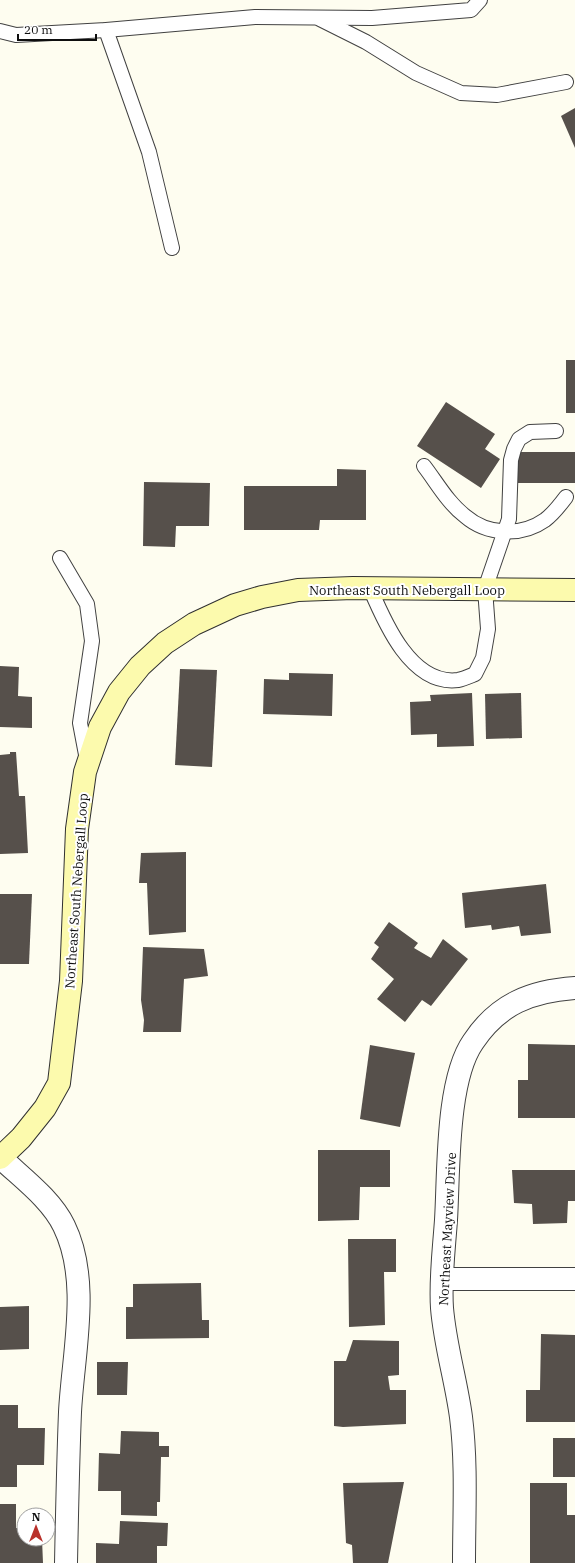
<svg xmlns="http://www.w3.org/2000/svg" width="575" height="1563" viewBox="0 0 575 1563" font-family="'IBM Plex Serif',serif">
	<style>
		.building { fill: #56504b }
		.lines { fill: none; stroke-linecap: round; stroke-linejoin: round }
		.lane-casing { stroke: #414141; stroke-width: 16 }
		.street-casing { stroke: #414141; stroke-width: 24 }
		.secondary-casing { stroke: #303030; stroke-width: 24 }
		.lane { stroke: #fff; stroke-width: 14 }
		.street { stroke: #fff; stroke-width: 22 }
		.secondary { stroke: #fcfaad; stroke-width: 22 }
		.labels { text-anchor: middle; stroke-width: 4; stroke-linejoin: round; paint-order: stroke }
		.street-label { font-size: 13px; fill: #0e0e0e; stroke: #fff }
	</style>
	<rect width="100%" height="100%" fill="#fefdf0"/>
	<g class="building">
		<path d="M575 108V148L561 116Z"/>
		<rect x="566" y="360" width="9" height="53"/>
		<path d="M446 402 495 434 485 449 500 459 481 488 417 446Z"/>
		<rect x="518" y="452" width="57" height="31"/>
		<path d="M337 469 366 470V520H320L319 530H244V486H337Z"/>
		<path d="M144 482 210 483 209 526H176L175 547 143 546Z"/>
		<path d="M0 666 19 667 18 696 32 697V728L0 727Z"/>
		<path d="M180 669 217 670 212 767 175 765Z"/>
		<path d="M289 673 333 674 332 716 263 714 264 679 289 680Z"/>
		<path d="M472 693 474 746 437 747V734L411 735 410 702 431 701 430 695Z"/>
		<path d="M521 693 522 738 486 739 485 694Z"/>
		<path d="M10 752H16L19 796H25L28 853 0 854V755L10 754Z"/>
		<path d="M186 852V932L149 935 147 883H139L141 853Z"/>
		<path d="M546 884 551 933 521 936 519 926 492 930 491 925 465 928 462 893Z"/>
		<path d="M0 894H32L29 964H0Z"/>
		<path d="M389 922 418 943 414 948 431 958 443 939 468 959 431 1006 422 1000 405 1022 377 999 394 979 371 959 379 947 374 943Z"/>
		<path d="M143 947 204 949 208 976 184 979 181 1032H143L144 1020 141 1000Z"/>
		<path d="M528 1044 575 1045V1118H518V1080H528Z"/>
		<path d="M370 1045 415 1053 400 1127 360 1119Z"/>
		<path d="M318 1150H390V1187H360L359 1220 318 1221Z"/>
		<path d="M512 1170H575V1201H568L567 1223 533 1224 532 1204 514 1203Z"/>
		<path d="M348 1239H396V1272H384L385 1325 349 1327Z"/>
		<path d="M201 1283 202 1320H209V1338L126 1339V1307H133V1284Z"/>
		<path d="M29 1306V1349L0 1350V1307Z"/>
		<path d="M541 1334 575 1335V1422H526V1390H540Z"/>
		<path d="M353 1340 399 1341V1375L388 1376 390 1390H406V1424L343 1427 334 1426V1361H346Z"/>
		<path d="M97 1362H128L127 1395H97Z"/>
		<path d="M0 1405H18V1428H45L44 1465H17V1487H0Z"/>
		<path d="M121 1431 159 1432V1446H169V1457H161L160 1502H157V1516L121 1515V1491H98L99 1453 120 1454Z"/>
		<rect x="553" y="1438" width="22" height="39"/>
		<path d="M404 1482 388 1563H353L352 1545 346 1543 343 1483Z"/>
		<path d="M530 1483H567V1515H575V1563H530Z"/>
		<path d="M0 1504H16V1528H24V1539H42L43 1563H0Z"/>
		<path d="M120 1521 168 1523 167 1546H157V1563H96V1543L119 1544Z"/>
	</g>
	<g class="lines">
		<g class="lane-casing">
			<g id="lane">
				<path d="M320 19 366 42 416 73 461 93 497 95 566 82"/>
				<path d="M106 30 149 152 172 248"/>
				<path d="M0 31 16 35 106 30 255 17 372 18 471 10 480 0"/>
				<path d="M424 466C437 483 448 503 465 516 487 535 521 537 545 520 553 514 560 505 566 497"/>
				<path d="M60 558 87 604 92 641 80 723 87 760"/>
				<path d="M370 588C384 621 411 686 458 680 464 679 470 676 475 674L483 658 488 629 485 589 509 519 511 460 514 449 519 439 530 432 556 431"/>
			</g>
		</g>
		<g class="street-casing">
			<g id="street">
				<path d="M1 1158C22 1178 51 1199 64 1226 91 1281 73 1353 70 1412 68 1462 67 1513 66 1563"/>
				<path d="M443 1279H575"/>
				<path d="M464 1563C464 1515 467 1464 461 1417 456 1380 445 1345 442 1308 440 1279 444 1249 446 1220 449 1172 446 1081 473 1042 498 1004 531 991 575 988"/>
			</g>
		</g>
		<g class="secondary-casing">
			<path id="secondary" d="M0 1158 21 1138 45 1108 59 1083 71 981 77 829 85 772 100 727 119 692 140 666 165 643 194 624 235 605 262 597 298 590 353 588 575 590"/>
		</g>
		<use href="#lane" class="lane"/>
		<use href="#street" class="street"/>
		<use href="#secondary" class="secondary"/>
	</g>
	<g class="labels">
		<g class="street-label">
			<text x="407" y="595">Northeast South Nebergall Loop</text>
			<text transform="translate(76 891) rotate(-86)" y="5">Northeast South Nebergall Loop</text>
			<text transform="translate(447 1229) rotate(-87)" y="5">Northeast Mayview Drive</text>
		</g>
	</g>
	<g transform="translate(36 1527)"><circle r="19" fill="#ffffff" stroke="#9f9f9f"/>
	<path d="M0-3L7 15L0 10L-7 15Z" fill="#b9312b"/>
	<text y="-6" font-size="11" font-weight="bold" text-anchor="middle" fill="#0e0e0e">N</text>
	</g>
	<path d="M18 34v6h78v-6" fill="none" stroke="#0e0e0e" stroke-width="2"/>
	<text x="24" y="34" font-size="12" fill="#0e0e0e" stroke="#ffffff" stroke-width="3" paint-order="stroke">20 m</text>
</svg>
